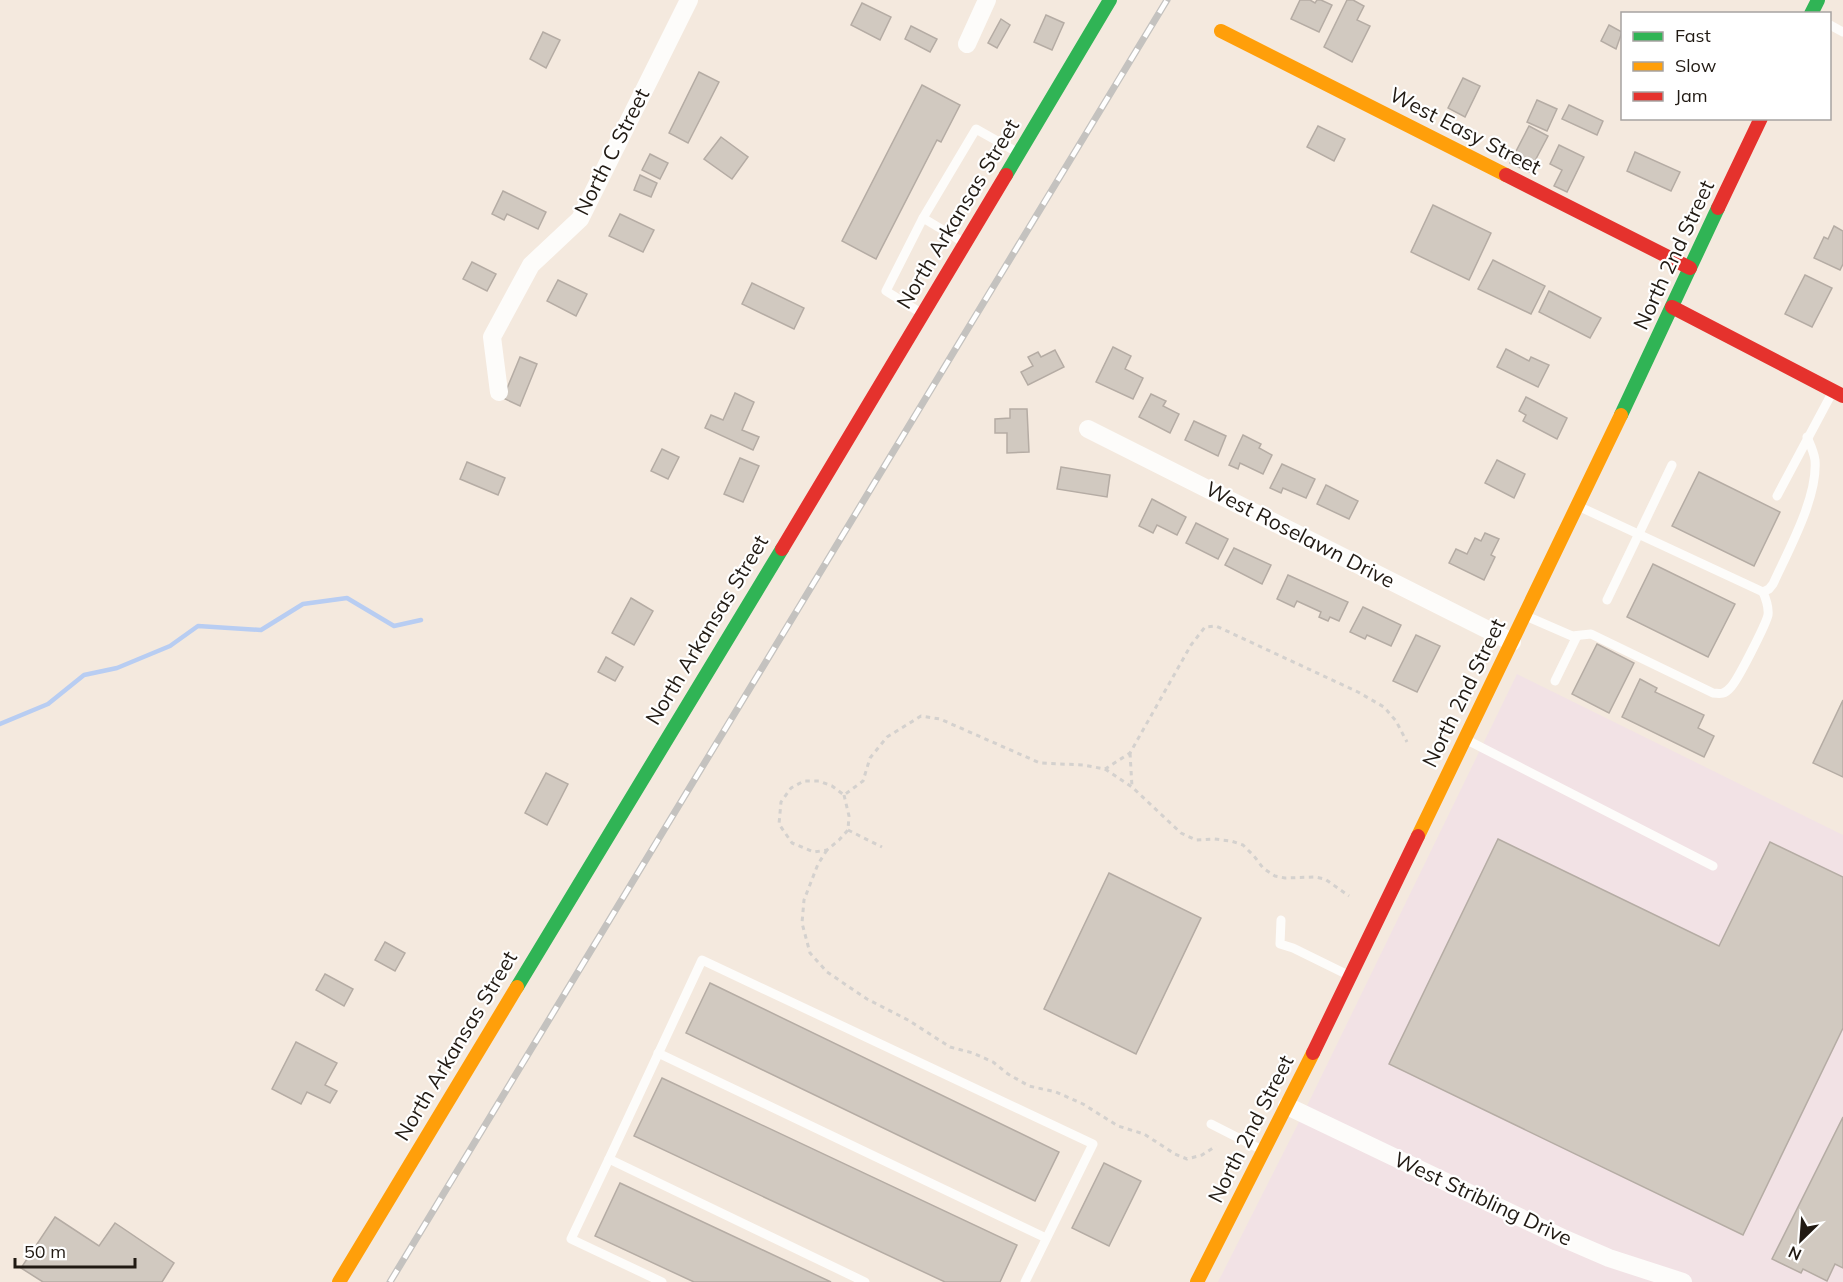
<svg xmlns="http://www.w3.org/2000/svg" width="1843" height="1282" viewBox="0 0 1843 1282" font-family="Mulish,sans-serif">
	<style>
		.industrial { fill: #f2e2e5 }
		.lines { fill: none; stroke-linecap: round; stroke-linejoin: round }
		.stream { stroke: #b8cdf2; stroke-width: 4.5 }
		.building { fill: #d1c9c0; stroke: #b5aca4; stroke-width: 1.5 }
		.path { stroke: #d4d1ce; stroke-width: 3; stroke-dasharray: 4.5 4.5; stroke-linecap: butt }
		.lane { stroke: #fdfcfa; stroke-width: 9 }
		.street { stroke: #fdfcfa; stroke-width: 18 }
		.fast { stroke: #30b455; stroke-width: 14 }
		.slow { stroke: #ff9f0a; stroke-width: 14 }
		.jam { stroke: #e5322d; stroke-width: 14 }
		.rail-casing { stroke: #c4c2bf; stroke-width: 7 }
		.rail { stroke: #fff; stroke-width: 4.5; stroke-dasharray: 14; stroke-linecap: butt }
		.labels { text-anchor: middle; stroke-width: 4.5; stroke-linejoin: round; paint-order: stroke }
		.street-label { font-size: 21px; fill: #211a13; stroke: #fff }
	</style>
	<rect width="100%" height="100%" fill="#f4e9de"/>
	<path class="industrial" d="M1517 674 1843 835V1282H1218L1303 1114Z"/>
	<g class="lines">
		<path class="stream" d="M0 724 48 704 84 675 117 668 170 646 198 626 261 630 303 604 347 598 394 626 421 620"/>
	</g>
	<g class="building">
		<path d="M1300 0H1310L1315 3 1317 0H1321L1332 5 1319 32 1291 19Z"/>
		<path d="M1347 0H1353L1364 6 1357 20 1370 26 1352 62 1324 47Z"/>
		<path d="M862 3 891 17 880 40 851 25Z"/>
		<path d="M1046 15 1064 23 1052 50 1034 42Z"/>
		<path d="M1001 19 1010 25 997 48 988 43Z"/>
		<path d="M1609 25 1622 32 1616 49 1601 41Z"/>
		<path d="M911 26 937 39 930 52 905 39Z"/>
		<path d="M543 32 560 40 546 68 530 59Z"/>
		<path d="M699 72 719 82 688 143 669 133Z"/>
		<path d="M1463 78 1480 86 1465 117 1448 108Z"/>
		<path d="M922 85 960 105 941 142 937 140 876 259 842 241Z"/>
		<path d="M1537 100 1557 109 1547 131 1527 122Z"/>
		<path d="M1569 105 1603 121 1597 135 1562 119Z"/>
		<path d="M1318 126 1345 139 1334 161 1307 147Z"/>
		<path d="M1529 126 1548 136 1529 172 1510 163Z"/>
		<path d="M721 137 748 157 732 179 704 159Z"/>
		<path d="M1559 145 1584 157 1567 192 1554 186 1562 170 1550 164Z"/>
		<path d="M1635 152 1680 172 1671 191 1627 171Z"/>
		<path d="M650 154 668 163 660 179 642 170Z"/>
		<path d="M640 175 657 183 651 197 634 190Z"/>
		<path d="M503 191 546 212 538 229 507 214 504 220 492 214Z"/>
		<path d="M1433 205 1491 233 1469 280 1411 252Z"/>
		<path d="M620 214 654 230 643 252 609 236Z"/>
		<path d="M1834 226 1843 231V264L1840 270 1814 258 1824 237 1828 239Z"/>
		<path d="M1493 260 1545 286 1531 314 1478 289Z"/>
		<path d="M472 262 496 274 487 291 463 279Z"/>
		<path d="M1805 275 1832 288 1812 327 1785 314Z"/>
		<path d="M558 280 587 294 576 316 547 301Z"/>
		<path d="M752 283 804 308 794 329 742 304Z"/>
		<path d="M1549 291 1601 318 1590 338 1539 312Z"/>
		<path d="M1113 347 1131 356 1125 369 1143 378 1133 399 1096 382Z"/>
		<path d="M1506 349 1529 361 1531 357 1549 365 1538 387 1497 367Z"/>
		<path d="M1055 350 1064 367 1028 385 1021 372 1033 366 1028 357 1038 352 1041 357Z"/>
		<path d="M520 357 537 364 520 406 503 398Z"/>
		<path d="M735 393 754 402 742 430 759 437 753 450 705 428 711 415 723 420Z"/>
		<path d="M1151 394 1166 401 1163 406 1179 414 1170 433 1139 417Z"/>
		<path d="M1526 397 1567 418 1557 439 1523 421 1526 415 1519 411Z"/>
		<path d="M1010 409H1027L1029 452 1007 453V433H995V419L1010 418Z"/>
		<path d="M1194 421 1226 436 1218 456 1185 440Z"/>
		<path d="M1243 435 1261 444 1259 448 1272 455 1263 474 1240 463 1238 469 1229 465Z"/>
		<path d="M662 449 679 457 668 479 651 471Z"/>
		<path d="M740 458 759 466 743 502 724 494Z"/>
		<path d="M1497 460 1525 474 1514 498 1485 483Z"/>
		<path d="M467 462 505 478 498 495 460 479Z"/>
		<path d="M1282 464 1315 479 1306 498 1283 488 1281 493 1270 488Z"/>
		<path d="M1061 467 1110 475 1107 497 1057 489Z"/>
		<path d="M1699 472 1780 512 1754 566 1672 526Z"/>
		<path d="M1326 485 1358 501 1349 519 1317 504Z"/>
		<path d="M1152 499 1186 517 1177 535 1157 525 1153 533 1139 526Z"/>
		<path d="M1196 523 1228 539 1218 559 1186 543Z"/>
		<path d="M1485 533 1499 539 1491 555 1495 557 1484 580 1449 563 1456 549 1467 554 1475 538 1481 541Z"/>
		<path d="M1234 548 1271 565 1262 584 1225 565Z"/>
		<path d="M1653 564 1735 604 1708 657 1627 617Z"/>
		<path d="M1288 575 1348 602 1339 621 1330 617 1328 621 1319 617 1321 612 1297 601 1294 607 1277 599Z"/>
		<path d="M631 598 653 611 634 645 612 633Z"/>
		<path d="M1363 607 1401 625 1391 646 1367 635 1365 639 1350 632Z"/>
		<path d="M1416 635 1440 646 1417 692 1393 681Z"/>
		<path d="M1597 644 1634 663 1609 713 1572 694Z"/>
		<path d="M606 657 623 667 615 681 598 672Z"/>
		<path d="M1640 679 1657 688 1655 692 1704 715 1698 728 1714 736 1704 757 1622 717Z"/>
		<path d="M1843 700V777L1813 763Z"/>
		<path d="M546 773 568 784 547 825 525 813Z"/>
		<path d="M1498 839 1719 946 1770 842 1843 877V1028L1743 1235 1389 1064Z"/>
		<path d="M1109 873 1201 918 1136 1054 1044 1009Z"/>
		<path d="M385 942 405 953 395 971 375 960Z"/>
		<path d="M325 974 353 989 344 1006 316 990Z"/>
		<path d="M710 983 1059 1152 1035 1201 686 1033Z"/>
		<path d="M296 1042 337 1063 325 1085 337 1091 330 1103 307 1092 301 1104 272 1089Z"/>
		<path d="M662 1078 1017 1245 1000 1282H945L634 1136Z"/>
		<path d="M1843 1117V1268L1835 1264 1827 1281 1803 1269 1801 1273 1772 1259Z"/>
		<path d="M1104 1163 1141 1181 1109 1246 1072 1228Z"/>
		<path d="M620 1183 831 1282H694L595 1236Z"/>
		<path d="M55 1217 99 1246 115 1223 174 1263 162 1282H43L21 1268Z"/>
	</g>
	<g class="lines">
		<g class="path">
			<path d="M1130 753 1132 787"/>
			<path d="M1105 769 1132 787 1181 833 1196 840 1214 839 1231 841 1243 845 1254 856 1263 868 1275 876 1285 878 1315 877 1325 879 1349 896"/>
			<path d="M844 795 849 816 848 830 839 840 827 850 814 852 792 843 779 824 781 802 791 788 804 781H819L832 786 844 795 863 781 870 758 887 737 921 716 940 719 1040 763 1083 765 1105 769 1130 753 1191 645 1205 627 1216 626 1358 692 1384 707 1396 721 1407 742"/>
			<path d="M848 830 882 847"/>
			<path d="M827 850 818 864 804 900 802 923 810 953 827 972 867 999 908 1020 950 1047 973 1053 993 1062 1008 1074 1029 1086 1056 1092 1083 1104 1118 1126 1144 1134 1175 1154 1187 1159 1202 1155 1216 1146"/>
		</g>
		<g class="lane">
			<path d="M1830 25 1843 32"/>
			<path d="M923 218 963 242"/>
			<path d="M921 313 886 291 923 218 976 129 1017 152"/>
			<path d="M1777 496 1832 393"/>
			<path d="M1580 507 1763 592 1769 589 1773 584C1789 549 1818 497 1815 460 1814 452 1810 444 1807 437"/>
			<path d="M1607 600 1672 465"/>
			<path d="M1526 616 1572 636 1591 634 1713 693C1721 694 1725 694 1730 688 1737 682 1766 624 1768 615 1769 607 1766 599 1763 592"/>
			<path d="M1555 681 1577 636"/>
			<path d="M1467 740 1713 866"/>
			<path d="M1281 920 1280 944 1293 948 1348 975"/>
			<path d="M658 1053 1046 1238"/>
			<path d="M1211 1124 1262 1150"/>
			<path d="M609 1159 702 960 1093 1144 1025 1282"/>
			<path d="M662 1282 571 1239 609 1159 865 1282"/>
		</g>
		<g class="street">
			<path d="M967 44 987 0"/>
			<path d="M499 392 492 337 531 265 580 219 689 0"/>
			<path d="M1088 429 1512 642"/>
			<path d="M1287 1106 1565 1239 1609 1258 1683 1282"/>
		</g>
		<g class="fast">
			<path d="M1811 14 1818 0"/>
			<path d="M1006 175 1110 0"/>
			<path d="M1621 415 1718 208"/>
			<path d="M517 987 782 549"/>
		</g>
		<g class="slow">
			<path d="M1221 31 1506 175"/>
			<path d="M1418 836 1621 415"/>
			<path d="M339 1282 517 987"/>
			<path d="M1197 1282 1313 1053"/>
		</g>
		<g class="jam">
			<path d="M1506 175 1690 268"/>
			<path d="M1718 208 1761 118"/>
			<path d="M1672 307 1843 396"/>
			<path d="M782 549 1006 175"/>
			<path d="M1313 1053 1418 836"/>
		</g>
		<g class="rail-casing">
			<path id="rail" d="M390 1282 1167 0"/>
		</g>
		<use href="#rail" class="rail"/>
	</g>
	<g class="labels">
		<g class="street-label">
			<text transform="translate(1465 131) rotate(27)" y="7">West Easy Street</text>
			<text transform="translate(612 152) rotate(-63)" y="7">North C Street</text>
			<text transform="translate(958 214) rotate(-59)" y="7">North Arkansas Street</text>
			<text transform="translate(1674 255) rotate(-65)" y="7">North 2nd Street</text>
			<text transform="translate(1300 535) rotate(27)" y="7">West Roselawn Drive</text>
			<text transform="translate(707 630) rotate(-59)" y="7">North Arkansas Street</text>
			<text transform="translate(1464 693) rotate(-64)" y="7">North 2nd Street</text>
			<text transform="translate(456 1046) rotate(-59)" y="7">North Arkansas Street</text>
			<text transform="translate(1251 1129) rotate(-63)" y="7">North 2nd Street</text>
			<text transform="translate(1483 1199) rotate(25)" y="7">West Stribling Drive</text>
		</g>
	</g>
	<rect x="1621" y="12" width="210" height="108" fill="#ffffff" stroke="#a6a3a1" stroke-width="1.5"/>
	<rect x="1633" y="32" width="30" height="9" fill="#30b455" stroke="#a6a3a1" stroke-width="1.5"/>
	<text x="1675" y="42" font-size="18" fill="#211a13">Fast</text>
	<rect x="1633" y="62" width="30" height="9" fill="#ff9f0a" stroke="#a6a3a1" stroke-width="1.5"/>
	<text x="1675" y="72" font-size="18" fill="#211a13">Slow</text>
	<rect x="1633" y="92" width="30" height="9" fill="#e5322d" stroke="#a6a3a1" stroke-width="1.5"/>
	<text x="1675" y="102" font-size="18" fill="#211a13">Jam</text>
	<g transform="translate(1801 1240) rotate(205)" stroke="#ffffff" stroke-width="4.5" paint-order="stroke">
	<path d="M0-4.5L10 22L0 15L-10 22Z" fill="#211a13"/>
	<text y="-9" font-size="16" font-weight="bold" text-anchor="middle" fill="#211a13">N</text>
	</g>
	<path d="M15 1258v9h120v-9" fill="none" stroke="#211a13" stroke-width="3"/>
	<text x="24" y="1258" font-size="18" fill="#211a13" stroke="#ffffff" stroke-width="4.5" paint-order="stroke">50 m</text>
</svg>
